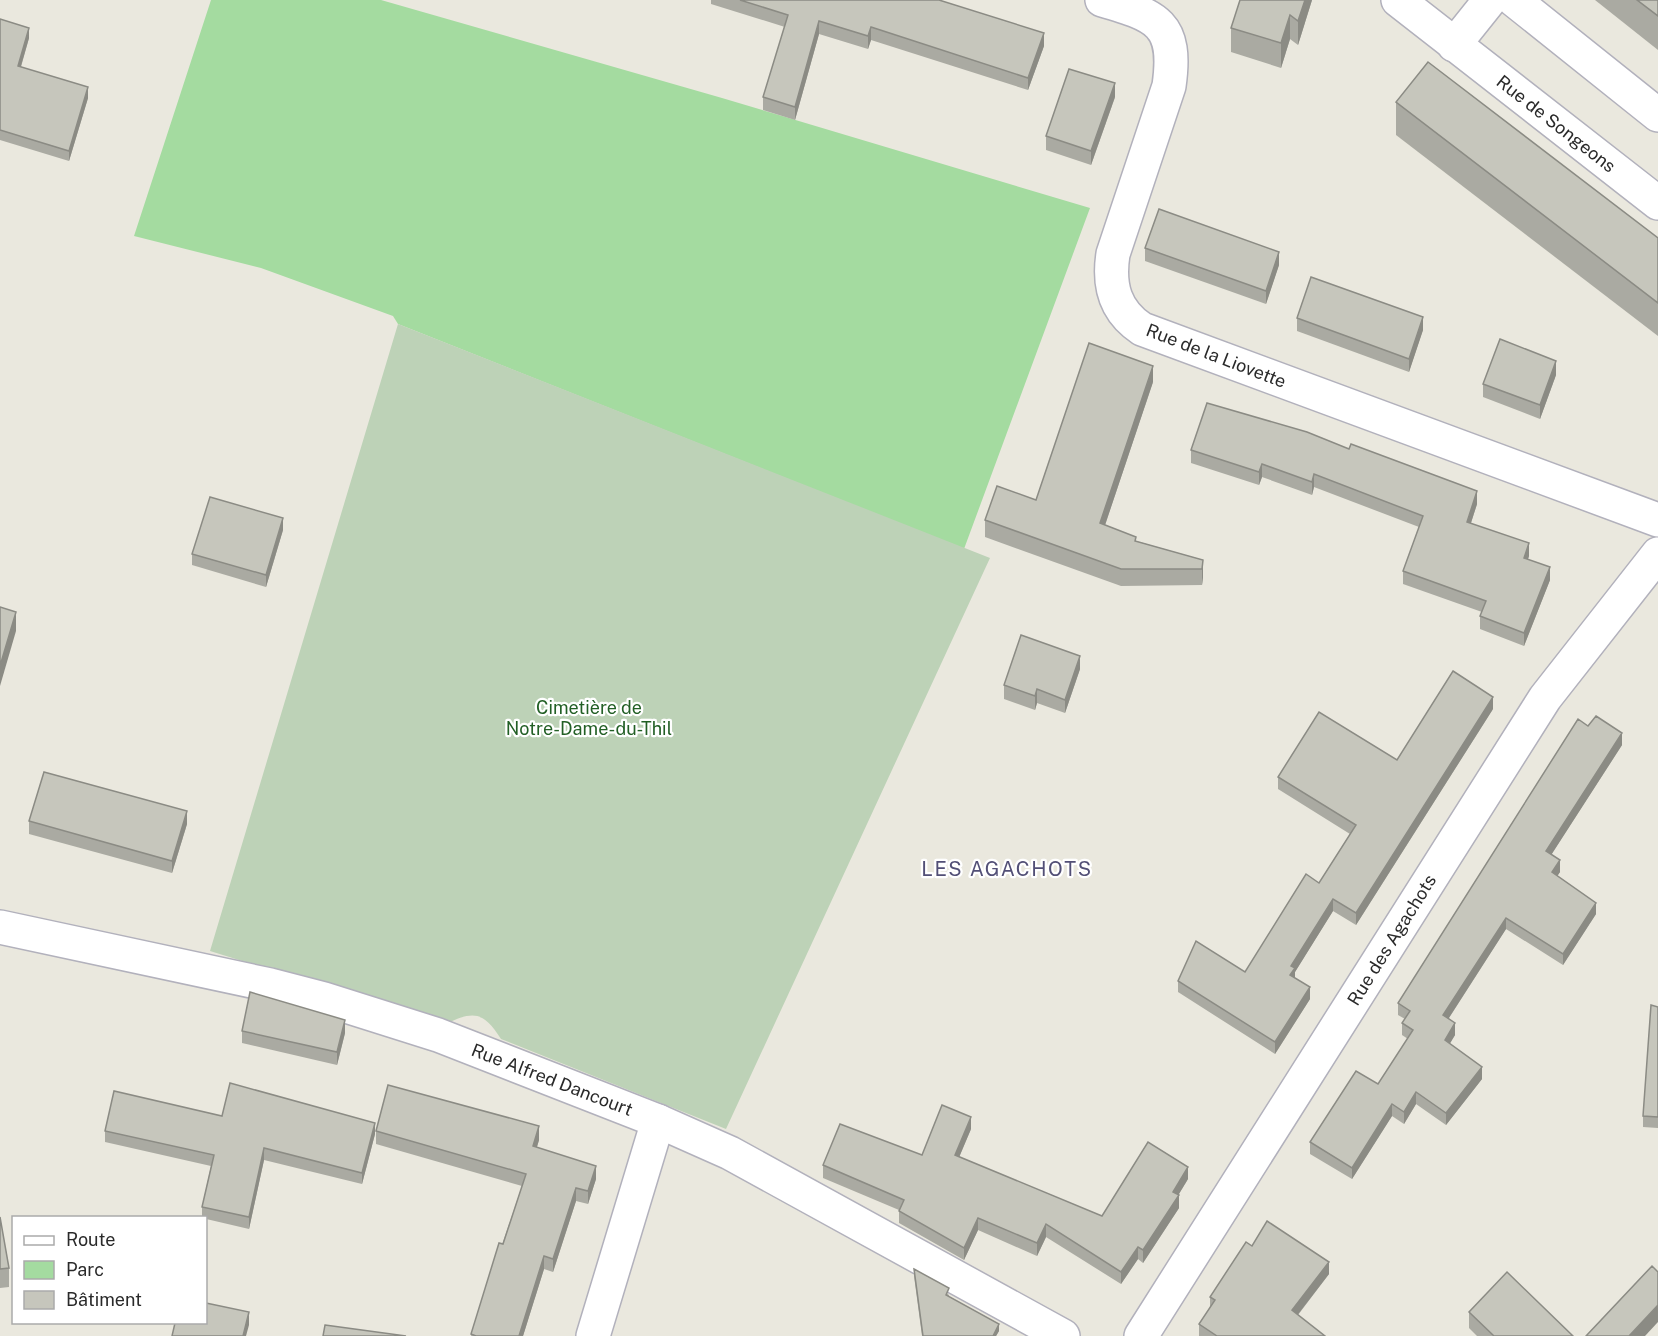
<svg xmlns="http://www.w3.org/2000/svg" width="1658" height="1336" viewBox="0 0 1658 1336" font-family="'Public Sans',sans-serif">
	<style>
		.green { fill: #a4dba0 }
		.cemetery { fill: #bdd2b7 }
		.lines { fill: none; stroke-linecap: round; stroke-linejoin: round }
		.minor-casing { stroke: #b2b1bc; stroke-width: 36 }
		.minor { stroke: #fff; stroke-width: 33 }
		.wall { fill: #aaaaa2 }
		.shaded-wall { fill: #8b8b84 }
		.building { fill: #c6c6bc; stroke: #8b8b84; stroke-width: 1.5 }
		.labels { text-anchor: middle; stroke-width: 4.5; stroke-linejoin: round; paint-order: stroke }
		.street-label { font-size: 18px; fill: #2a2a2a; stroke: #fff }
		.park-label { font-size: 18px; fill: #225f25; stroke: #fff }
		.neighbourhood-label { font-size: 20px; letter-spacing: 1.5px; fill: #524f76; stroke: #fff }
	</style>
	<rect width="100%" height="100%" fill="#eae8de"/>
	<path class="green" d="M211 0H381L722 98 1090 208 964 549 398 324 393 316 261 268 134 236Z"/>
	<path class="cemetery" d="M398 324 990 558 726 1129 501 1039C483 1011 474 1011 445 1024L210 951Z"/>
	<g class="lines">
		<g class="minor-casing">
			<g id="minor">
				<path d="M1102 0C1157 16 1178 23 1169 86L1113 254C1108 286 1115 311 1142 329L1658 520"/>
				<path d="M1398 0 1658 203"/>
				<path d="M1514 0 1658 115"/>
				<path d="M1454 45 1490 0"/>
				<path d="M0 927 270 985 324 999 438 1035 658 1121 730 1153 1063 1336"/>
				<path d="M593 1336 658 1121"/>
				<path d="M1141 1336 1545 698 1658 554"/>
			</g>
		</g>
		<use href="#minor" class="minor"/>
	</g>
	<g class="wall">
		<path d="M711 0H939L1044 46 1028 90 871 40 868 49 819 34 795 120 763 110V97L785 27 711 4Z"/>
		<path d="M1312 0 1298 45 1290 39 1281 68 1231 52V28Z"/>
		<path d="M1595 0H1658V50Z"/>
		<path d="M0 19 29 38 21 67 88 98 69 161 0 140Z"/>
		<path d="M1115 97 1091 165 1046 150V136Z"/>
		<path d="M1396 102 1658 238V336L1396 135Z"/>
		<path d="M1145 248 1279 265 1266 304 1145 261Z"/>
		<path d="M1297 318 1423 330 1409 372 1297 331Z"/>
		<path d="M1556 375 1540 419 1483 397V384Z"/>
		<path d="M1153 382 1105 525 1136 541 1203 560V577L1202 585 1121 586 985 537V520L1036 500Z"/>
		<path d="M1191 450 1477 504 1471 523 1529 556 1528 559 1550 580 1524 646 1480 629V616L1482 612 1403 584V571L1419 527 1314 487 1312 495 1262 477 1259 485 1191 463Z"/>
		<path d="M283 530 266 587 192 565V554Z"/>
		<path d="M1080 669 1065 713 1037 703 1035 710 1004 699V685Z"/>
		<path d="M1493 709 1356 925 1333 911 1295 972V978L1310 999 1275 1054 1178 992V981L1245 972 1319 883 1350 834 1278 789V777L1397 760Z"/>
		<path d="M1588 726 1622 745 1551 855 1560 872 1557 876 1596 914 1563 965 1506 929 1449 1018 1455 1035 1449 1044 1482 1079 1446 1125 1416 1104 1404 1124 1392 1116 1352 1179 1310 1154V1142L1378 1084 1408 1039 1402 1035V1023L1405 1019 1398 1015V1003Z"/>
		<path d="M29 821 187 824 172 873 29 834Z"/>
		<path d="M1658 1007V1128L1643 1127V1116Z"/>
		<path d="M242 1031 345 1033 337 1065 242 1043Z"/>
		<path d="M222 1116 375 1134 362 1184 264 1160 249 1229 202 1218V1207L211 1166 105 1142V1131Z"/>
		<path d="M971 1129 959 1157 1102 1216 1188 1179 1178 1195 1179 1208 1143 1263 1138 1259 1121 1284 1046 1237 1037 1256 978 1230 964 1260 899 1223V1210L823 1178V1165L922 1155Z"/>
		<path d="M376 1131 539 1140 537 1147 596 1179 588 1204 576 1201 553 1272 544 1269 523 1336H471L522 1186 376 1144Z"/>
		<path d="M0 1217 9 1268V1287L0 1288Z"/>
		<path d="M1252 1246 1329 1274 1298 1315 1325 1336H1199V1324L1210 1308V1297Z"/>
		<path d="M914 1269 949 1295V1296L999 1331 996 1336H922L914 1276Z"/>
		<path d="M1469 1312 1573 1336H1477L1469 1328Z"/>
	</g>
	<g class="shaded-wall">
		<path d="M1305 0H1312L1298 45V21Z"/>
		<path d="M1290 15V39L1281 68V43Z"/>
		<path d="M819 21V34L795 120V107Z"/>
		<path d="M871 27V40L868 49V36Z"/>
		<path d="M29 28V38L18 76V66Z"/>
		<path d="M1044 33V46L1028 90V78Z"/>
		<path d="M1115 83V97L1091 165V151Z"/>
		<path d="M88 87V98L69 161V151Z"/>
		<path d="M1279 252V265L1266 304V291Z"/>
		<path d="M1423 317V330L1409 372V359Z"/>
		<path d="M1556 361V375L1540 419V405Z"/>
		<path d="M1153 366V382L1100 540V523Z"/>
		<path d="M1262 464V477L1259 485V472Z"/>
		<path d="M1314 474V487L1312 495V482Z"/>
		<path d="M1477 491V504L1467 535V522Z"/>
		<path d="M283 518V530L266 587V575Z"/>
		<path d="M1529 543V556L1524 570V558Z"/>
		<path d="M1203 560V577L1202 585V569Z"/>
		<path d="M1550 567V580L1524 646V633Z"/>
		<path d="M16 612V631L0 686V666Z"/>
		<path d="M1080 656V669L1065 713V700Z"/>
		<path d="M1037 689V703L1035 710V696Z"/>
		<path d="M1493 697V709L1356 925V913Z"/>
		<path d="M1622 733V745L1546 863V851Z"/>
		<path d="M187 811V824L172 873V861Z"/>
		<path d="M1560 860V872L1552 884V872Z"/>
		<path d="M1333 899V911L1295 972V980L1290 987 1291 966Z"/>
		<path d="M1596 903V914L1563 965V954Z"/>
		<path d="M1506 918V929L1443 1027V1015Z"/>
		<path d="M1310 987V999L1275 1054V1042Z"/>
		<path d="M345 1020V1033L337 1065V1052Z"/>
		<path d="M1455 1023V1035L1445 1052V1040Z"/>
		<path d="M1482 1067V1079L1446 1125V1113Z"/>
		<path d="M1416 1092V1104L1404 1124V1112Z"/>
		<path d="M1392 1104V1116L1352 1179V1168Z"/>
		<path d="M971 1117V1129L955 1167V1155Z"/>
		<path d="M375 1123V1134L362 1184V1173Z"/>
		<path d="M539 1126V1140L533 1159V1146Z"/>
		<path d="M264 1148V1160L249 1229V1217Z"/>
		<path d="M596 1166V1179L588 1204V1191Z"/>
		<path d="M1188 1167V1179L1173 1204V1192Z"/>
		<path d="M576 1188V1201L553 1272V1259Z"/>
		<path d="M1179 1195V1208L1143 1263V1250Z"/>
		<path d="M978 1218V1230L964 1260V1248Z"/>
		<path d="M1046 1224V1237L1037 1256V1243Z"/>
		<path d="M1138 1247V1259L1121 1284V1272Z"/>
		<path d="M544 1256V1269L523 1336H519Z"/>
		<path d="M1329 1262V1274L1292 1322V1310Z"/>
		<path d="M1658 1305V1322L1645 1336H1629Z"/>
		<path d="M249 1312V1325L246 1336H243Z"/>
		<path d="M999 1324V1331L996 1336H993Z"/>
	</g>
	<g class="building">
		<path d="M740 0H939L1044 33 1028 78 871 27 868 36 819 21 795 107 763 97 788 15Z"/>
		<path d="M1240 0H1305L1298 21 1290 15 1281 43 1231 28Z"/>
		<path d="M1637 0H1658V16Z"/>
		<path d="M0 19 29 28 18 66 88 87 69 151 0 130Z"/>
		<path d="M1428 62 1658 238V303L1396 102Z"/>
		<path d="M1069 69 1115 83 1091 151 1046 136Z"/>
		<path d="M1159 209 1279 252 1266 291 1145 248Z"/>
		<path d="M1311 277 1423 317 1409 359 1297 318Z"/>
		<path d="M1500 339 1556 361 1540 405 1483 384Z"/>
		<path d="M1089 343 1153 366 1100 523 1136 537 1135 541 1203 560 1202 569H1121L985 520 997 486 1036 500Z"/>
		<path d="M1207 403 1307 432 1349 449 1351 444 1477 491 1467 522 1529 543 1524 558 1550 567 1524 633 1480 616 1486 601 1403 571 1423 516 1314 474 1312 482 1262 464 1259 472 1191 450Z"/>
		<path d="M210 497 283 518 266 575 192 554Z"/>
		<path d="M0 607 16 612 0 666Z"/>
		<path d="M1021 635 1080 656 1065 700 1037 689 1035 696 1004 685Z"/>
		<path d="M1453 671 1493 697 1356 913 1333 899 1291 966 1295 968 1290 975 1310 987 1275 1042 1178 981 1196 941 1245 972 1306 874 1319 883 1356 825 1278 777 1319 712 1397 760Z"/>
		<path d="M1596 716 1622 733 1546 851 1560 860 1552 872 1596 903 1563 954 1506 918 1443 1015 1455 1023 1445 1040 1482 1067 1446 1113 1416 1092 1404 1112 1392 1104 1352 1168 1310 1142 1356 1071 1378 1084 1413 1030 1402 1023 1410 1011 1398 1003 1578 719 1588 726Z"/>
		<path d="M44 772 187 811 172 861 29 821Z"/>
		<path d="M250 992 345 1020 337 1052 242 1031Z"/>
		<path d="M1651 1005 1658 1007V1117L1643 1116Z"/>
		<path d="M230 1083 375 1123 362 1173 264 1148 249 1217 202 1207 214 1155 105 1131 114 1091 222 1116Z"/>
		<path d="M388 1085 539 1126 533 1146 596 1166 588 1191 576 1188 553 1259 544 1256 519 1336H476L471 1334 499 1243 503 1244 526 1174 376 1131Z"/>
		<path d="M942 1105 971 1117 955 1155 1102 1216 1148 1142 1188 1167 1173 1192 1179 1195 1143 1250 1138 1247 1121 1272 1046 1224 1037 1243 978 1218 964 1248 899 1211 904 1200 823 1165 840 1124 922 1155Z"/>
		<path d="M0 1217 9 1268 0 1269Z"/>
		<path d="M1267 1221 1329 1262 1292 1310 1325 1336H1217L1199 1324 1215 1300 1210 1297 1246 1242 1252 1246Z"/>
		<path d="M1652 1266 1658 1272V1305L1629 1336H1586Z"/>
		<path d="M914 1269 949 1288 946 1295 999 1324 993 1336H923Z"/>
		<path d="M1507 1272 1573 1336H1494L1469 1312Z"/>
		<path d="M206 1303 249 1312 243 1336H172L175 1323H206Z"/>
		<path d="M325 1325 406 1336H323Z"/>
	</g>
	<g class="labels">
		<g class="street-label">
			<text transform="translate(1556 124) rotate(38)" y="6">Rue de Songeons</text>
			<text transform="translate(1216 356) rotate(21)" y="6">Rue de la Liovette</text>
			<text transform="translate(1392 940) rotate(-58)" y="6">Rue des Agachots</text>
			<text transform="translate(552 1080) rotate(21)" y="6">Rue Alfred Dancourt</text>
		</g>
		<g class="park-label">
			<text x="589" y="714">Cimetière de<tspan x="589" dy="21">Notre-Dame-du-Thil</tspan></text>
		</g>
		<g class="neighbourhood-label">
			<text x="1007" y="876">LES AGACHOTS</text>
		</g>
	</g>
	<rect x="12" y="1216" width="195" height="108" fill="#ffffff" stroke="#aaaaaa" stroke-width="1.5"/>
	<rect x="24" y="1236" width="30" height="9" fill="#ffffff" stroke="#aaaaaa" stroke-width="1.5"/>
	<text x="66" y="1246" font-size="18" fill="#2a2a2a">Route</text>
	<rect x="24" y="1261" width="30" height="18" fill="#a4dba0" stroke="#aaaaaa" stroke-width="1.5"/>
	<text x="66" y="1276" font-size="18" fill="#2a2a2a">Parc</text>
	<rect x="24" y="1291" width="30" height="18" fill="#c6c6bc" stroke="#aaaaaa" stroke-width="1.5"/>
	<text x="66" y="1306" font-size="18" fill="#2a2a2a">Bâtiment</text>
</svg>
